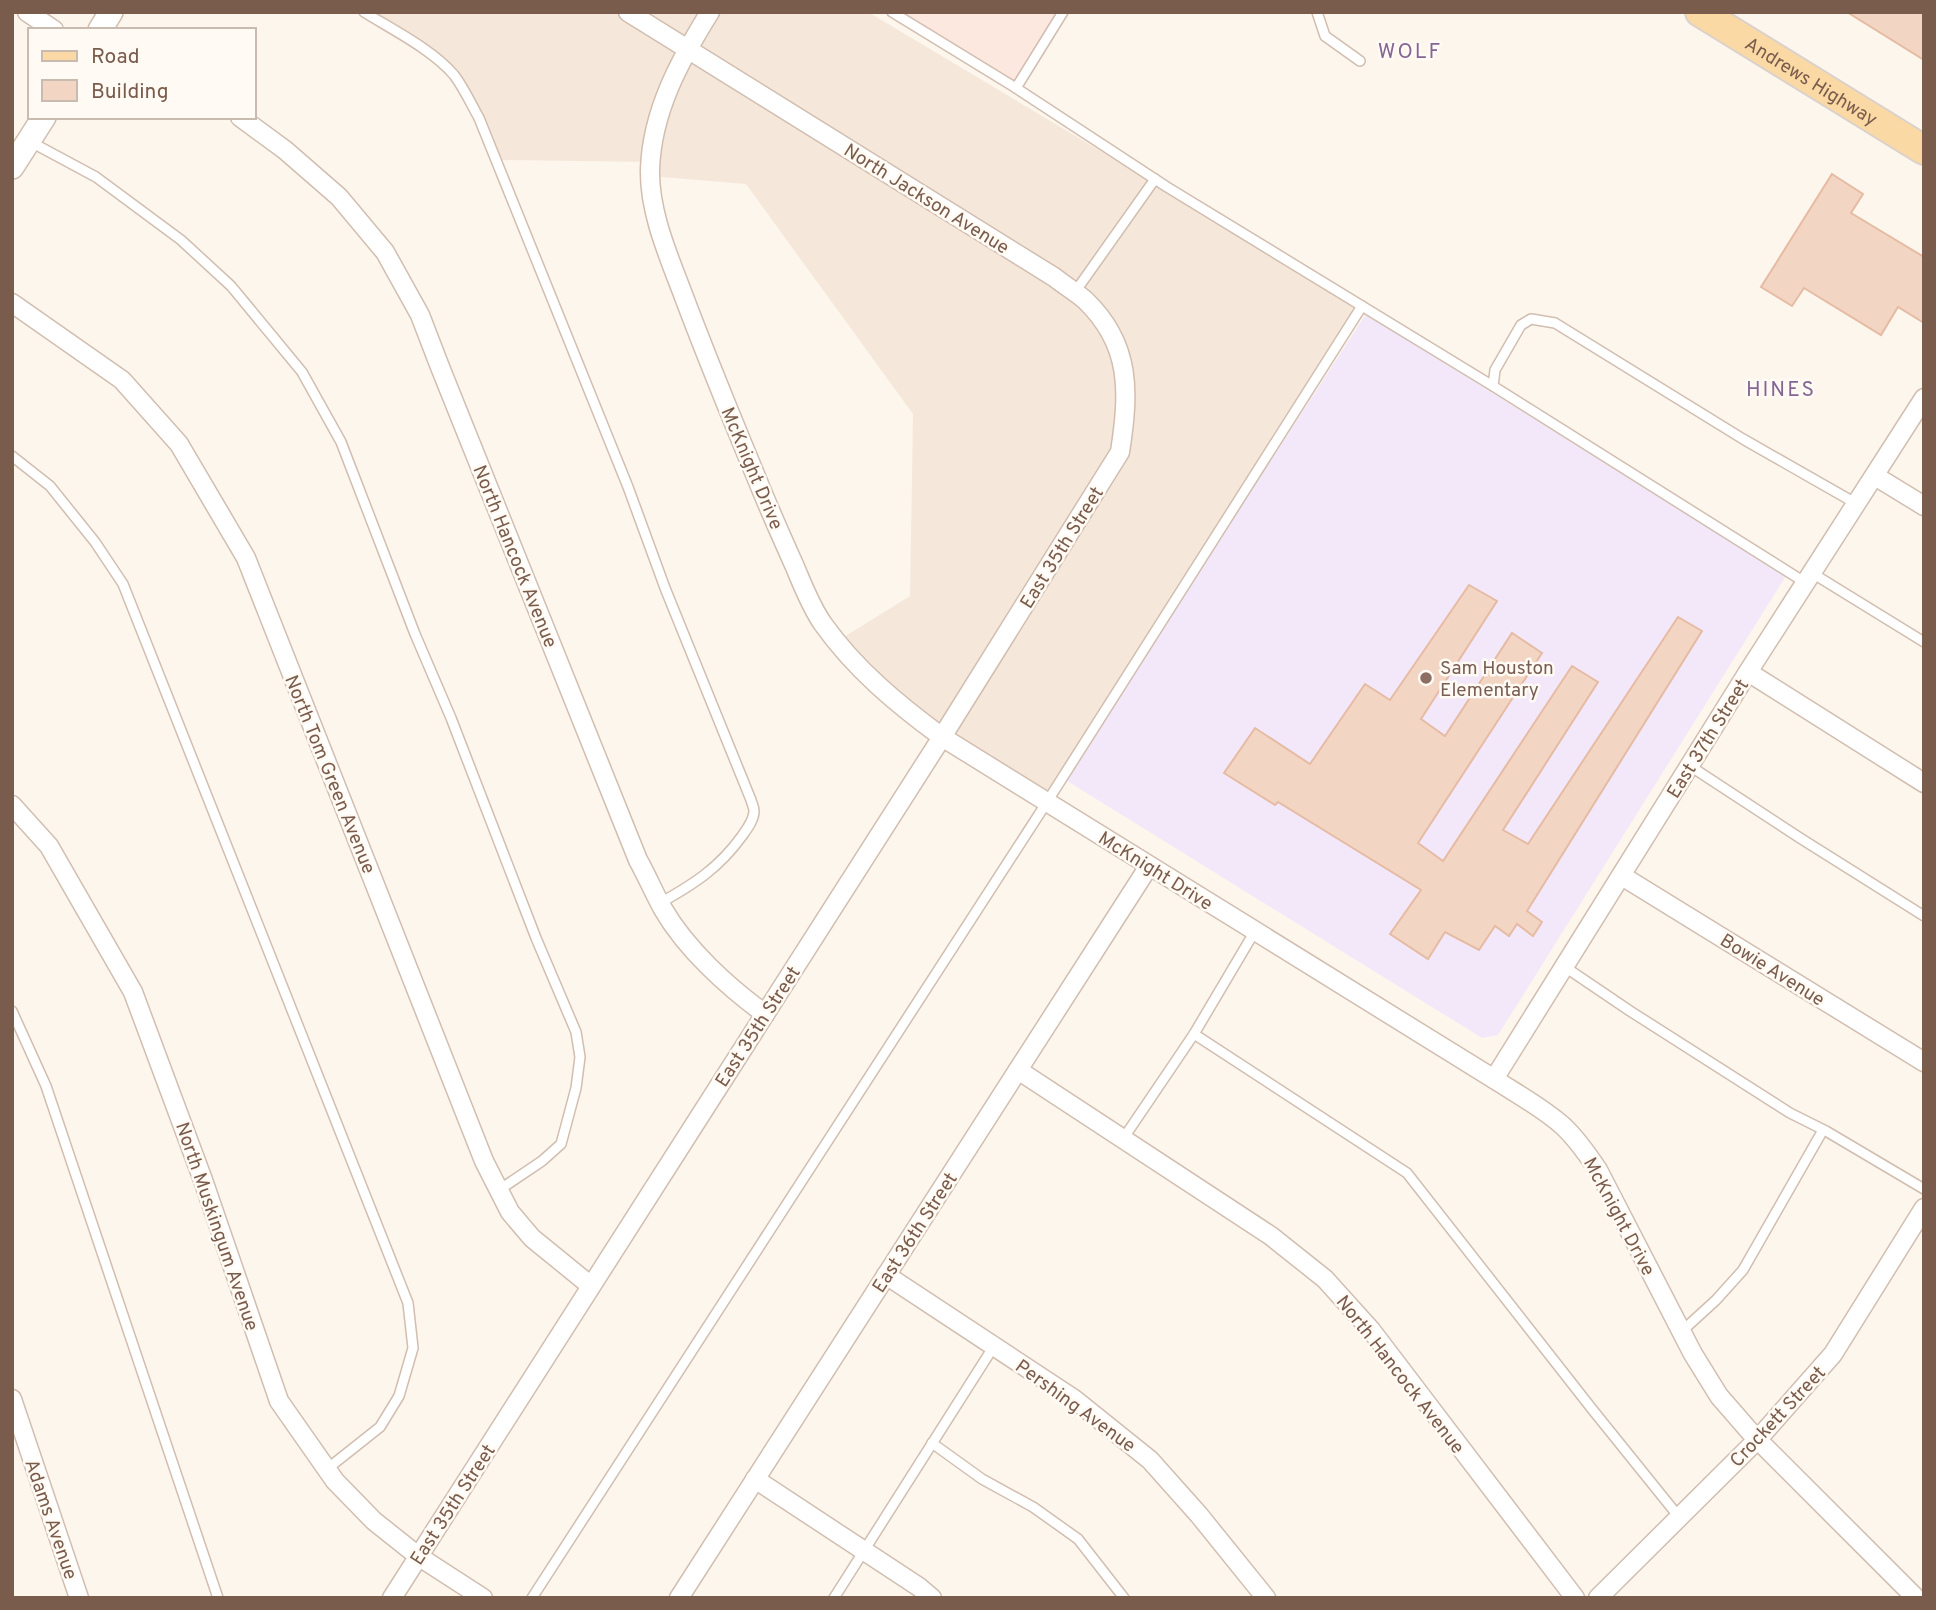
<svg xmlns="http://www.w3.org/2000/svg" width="1936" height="1610" viewBox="0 0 1936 1610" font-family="Overpass,sans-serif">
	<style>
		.residential { fill: #f5e8da }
		.commercial { fill: #fde8e0 }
		.education { fill: #f3e8fa }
		.building { fill: #f3d5c3; stroke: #e6bba3; stroke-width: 2 }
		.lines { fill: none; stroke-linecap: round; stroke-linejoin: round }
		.service-casing { stroke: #d1beb0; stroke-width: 12 }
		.minor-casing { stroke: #d1beb0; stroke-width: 21 }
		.tertiary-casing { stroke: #d1beb0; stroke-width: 26 }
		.primary-casing { stroke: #dad1cd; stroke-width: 32 }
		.service { stroke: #fff; stroke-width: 9 }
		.minor { stroke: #fff; stroke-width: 18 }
		.tertiary { stroke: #fff; stroke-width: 23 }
		.primary { stroke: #fbd9a5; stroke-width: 28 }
		.education-dot { fill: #8d6e63; stroke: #fffaf3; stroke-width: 2.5 }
		.labels { text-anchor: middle; stroke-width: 5; stroke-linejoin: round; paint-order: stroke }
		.street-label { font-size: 19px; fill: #7a5c4d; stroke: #fffaf3 }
		.education-label { font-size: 19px; fill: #785e54; stroke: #fffaf3; text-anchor: start }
		.neighbourhood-label { font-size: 21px; letter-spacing: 2px; fill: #846695; stroke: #fffaf3 }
	</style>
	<rect width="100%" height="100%" fill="#fdf6ec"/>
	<path class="residential" d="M366 12H868L1357 304 1044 801 942 737 836 642 910 596 913 414 746 184 650 176V162L499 160 483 118 442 62Z"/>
	<path class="commercial" d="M898 12H1058L1013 83Z"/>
	<path class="education" d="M1366 314 1786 576 1498 1035 1482 1038 1064 779Z"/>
	<g class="building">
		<path d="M1847 12H1924V60Z"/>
		<path d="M1832 174 1863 194 1851 213 1924 257V323L1898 307 1881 335 1804 288 1792 306 1761 287Z"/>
		<path d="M1469 585 1497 601 1421 719 1445 736 1512 633 1542 653 1418 843 1443 861 1572 666 1598 682 1503 830 1528 844 1678 617 1702 631 1527 911 1542 922 1533 936 1517 924 1509 936 1495 926 1479 950 1445 932 1428 959 1390 934 1421 890 1278 802 1275 805 1224 773 1255 728 1310 764 1365 684 1390 700Z"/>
	</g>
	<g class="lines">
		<g class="service-casing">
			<g id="service">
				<path d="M364 12C393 30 433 50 454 75 464 88 471 104 479 118L628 487 665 588 751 800C752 804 754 807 754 811 754 820 747 829 742 836 719 868 694 884 660 903"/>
				<path d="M892 12 1016 88 1063 12"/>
				<path d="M1317 12 1325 36 1360 61"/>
				<path d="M1016 88 1167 187 1493 386"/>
				<path d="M29 141 96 177 181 240 231 286 302 372 341 442 415 634 451 718 536 938 576 1032 580 1057 576 1088 561 1144 542 1161 499 1190"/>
				<path d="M1075 292 1155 179"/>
				<path d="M12 456 50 486 95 542 123 584 408 1303 413 1348 399 1396 380 1427 327 1469"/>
				<path d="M1812 573 1924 642"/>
				<path d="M1806 583 1493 386 1495 370 1521 325 1531 319 1555 323 1743 439 1857 504"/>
				<path d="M1690 766 1800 838 1924 916"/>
				<path d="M1565 967 1630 1011 1790 1113 1826 1131 1924 1189"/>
				<path d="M12 1011 46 1086 218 1598"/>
				<path d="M1194 1034 1407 1173 1592 1409 1679 1517"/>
				<path d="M1123 1139 1194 1034 1255 931"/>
				<path d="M1681 1332 1716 1300 1743 1270 1823 1130"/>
				<path d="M932 1443 982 1479 1033 1507 1078 1539 1124 1598"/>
				<path d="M532 1598 1047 802 1362 306"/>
				<path d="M834 1598 994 1346"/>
			</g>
		</g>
		<g class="minor-casing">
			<g id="minor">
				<path d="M27 12 54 30"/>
				<path d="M710 12C680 60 652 111 650 169 649 213 669 257 684 297 707 358 732 419 757 479 769 509 782 538 795 567 803 586 811 607 823 624 855 669 897 704 942 737L1494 1079C1517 1094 1543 1108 1563 1126 1577 1139 1588 1155 1598 1170L1693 1354 1719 1396 1752 1434 1916 1598"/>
				<path d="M240 117 285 150 339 197 385 252 420 315 440 367 638 860C647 876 654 893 663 909 686 949 728 987 765 1014"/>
				<path d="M12 303 122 380 179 444 246 558 484 1161 510 1212 532 1238 591 1286"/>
				<path d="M1875 476 1924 506"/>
				<path d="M1748 672 1924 783"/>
				<path d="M12 805 49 846 133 992 203 1180 279 1401 335 1481 374 1521 418 1556 483 1598"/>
				<path d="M1622 876 1924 1062"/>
				<path d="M1018 1070 1271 1236 1325 1279 1371 1330 1575 1598"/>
				<path d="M1494 1079 1748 672 1924 398"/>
				<path d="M886 1275 1074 1399 1150 1460 1199 1515 1266 1598"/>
				<path d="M12 1399 79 1598"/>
				<path d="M755 1479 919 1587 932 1598"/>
				<path d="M392 1598 942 737 1120 452C1129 393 1132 345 1085 300 1076 292 1064 285 1054 277L628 12"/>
				<path d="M679 1598 1149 866"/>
				<path d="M1598 1598 1758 1439 1833 1354 1924 1208"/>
			</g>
		</g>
		<g class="tertiary-casing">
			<g id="tertiary">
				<path d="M100 30 111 12"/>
				<path d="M12 167 44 117"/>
			</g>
		</g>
		<g class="primary-casing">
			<g id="primary">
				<path id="s1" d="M1700 12 1924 150"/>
			</g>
		</g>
		<use href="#service" class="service"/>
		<use href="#minor" class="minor"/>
		<use href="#tertiary" class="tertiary"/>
		<use href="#primary" class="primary"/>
	</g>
	<circle class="education-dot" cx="1426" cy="678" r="7"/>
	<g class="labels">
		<g class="street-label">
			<text dy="7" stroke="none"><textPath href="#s1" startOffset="131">Andrews Highway</textPath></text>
			<text transform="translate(927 198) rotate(32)" y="7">North Jackson Avenue</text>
			<text transform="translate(753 468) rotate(67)" y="7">McKnight Drive</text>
			<text transform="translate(1061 547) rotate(-58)" y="7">East 35th Street</text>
			<text transform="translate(516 556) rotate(68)" y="7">North Hancock Avenue</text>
			<text transform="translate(1707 738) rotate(-58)" y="7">East 37th Street</text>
			<text transform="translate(331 774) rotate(68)" y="7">North Tom Green Avenue</text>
			<text transform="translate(1156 870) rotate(32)" y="7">McKnight Drive</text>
			<text transform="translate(1773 969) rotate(32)" y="7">Bowie Avenue</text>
			<text transform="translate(757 1026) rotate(-57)" y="7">East 35th Street</text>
			<text transform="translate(1620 1216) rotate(62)" y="7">McKnight Drive</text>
			<text transform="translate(218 1226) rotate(71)" y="7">North Muskingum Avenue</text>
			<text transform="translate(914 1232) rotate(-57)" y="7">East 36th Street</text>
			<text transform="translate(1401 1374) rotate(52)" y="7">North Hancock Avenue</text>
			<text transform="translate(1076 1405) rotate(36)" y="7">Pershing Avenue</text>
			<text transform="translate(1777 1416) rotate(-47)" y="7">Crockett Street</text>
			<text transform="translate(452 1504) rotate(-57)" y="7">East 35th Street</text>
			<text transform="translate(52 1519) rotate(71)" y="7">Adams Avenue</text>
		</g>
		<g class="education-label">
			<text x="1440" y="674">Sam Houston<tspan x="1440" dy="22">Elementary</tspan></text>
		</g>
		<g class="neighbourhood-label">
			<text x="1410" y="58">WOLF</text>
			<text x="1781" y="396">HINES</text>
		</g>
	</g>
	<rect width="1936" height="1610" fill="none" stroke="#7a5c4d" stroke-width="28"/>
	<rect x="28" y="28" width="228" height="91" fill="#fffaf3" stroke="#cabbb1" stroke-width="2"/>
	<rect x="42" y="51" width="35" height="10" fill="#fbd9a5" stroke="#cabbb1" stroke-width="2"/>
	<text x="91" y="63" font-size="21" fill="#7a5c4d">Road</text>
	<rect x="42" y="80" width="35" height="21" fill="#f3d5c3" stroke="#cabbb1" stroke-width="2"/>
	<text x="91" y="98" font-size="21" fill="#7a5c4d">Building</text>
</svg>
